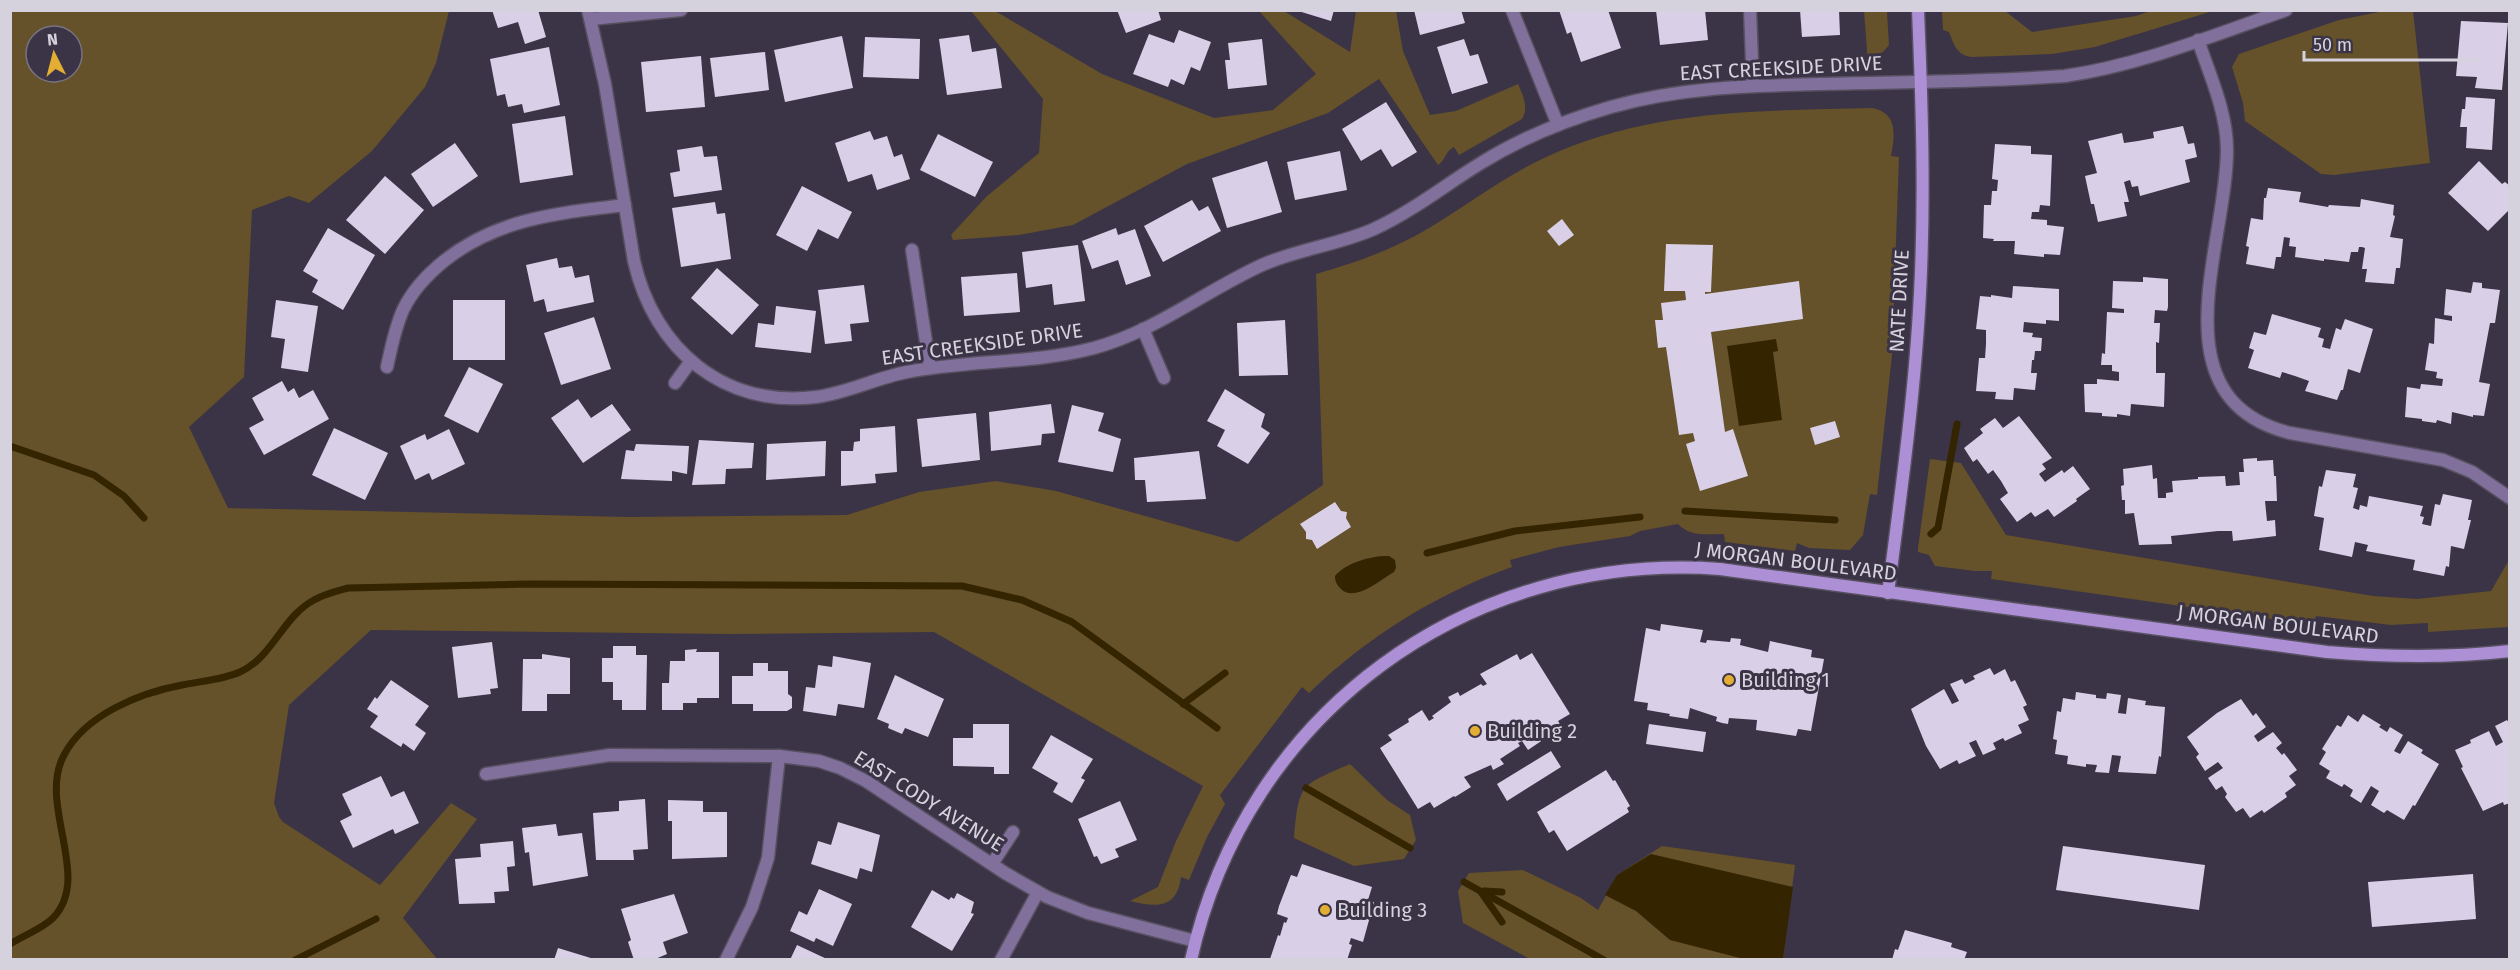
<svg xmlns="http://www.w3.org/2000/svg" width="2520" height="970" viewBox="0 0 2520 970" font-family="'Fira Sans',sans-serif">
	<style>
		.green { fill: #65512a; fill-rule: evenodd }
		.water { fill: #342400 }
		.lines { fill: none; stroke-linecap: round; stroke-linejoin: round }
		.stream { stroke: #342400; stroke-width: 7 }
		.building { fill: #d9d0e7 }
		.street-casing { stroke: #575061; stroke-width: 15 }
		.secondary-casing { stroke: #575061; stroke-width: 15 }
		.street { stroke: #82709c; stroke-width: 12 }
		.secondary { stroke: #ac8fd4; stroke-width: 12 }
		.poi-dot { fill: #e4ae35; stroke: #3b3446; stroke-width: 2 }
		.labels { text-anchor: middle; stroke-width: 6; stroke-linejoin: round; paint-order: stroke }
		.street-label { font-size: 20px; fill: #d6d2dd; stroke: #3b3446 }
		.poi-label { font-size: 20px; fill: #d6d2dd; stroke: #3b3446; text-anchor: start }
	</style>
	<rect width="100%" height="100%" fill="#3b3446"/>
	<g class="green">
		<path d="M10 11H449L436 63 425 87 372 151 309 203 289 196 252 210 244 377 189 427 228 508 628 517 847 515 919 492 996 481 1056 491 1238 542 1323 485 1316 274C1355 263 1394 249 1429 228 1467 205 1502 178 1542 159 1647 109 1757 111 1872 108 1898 113 1895 135 1891 156L1899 157 1892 355 1877 495 1870 494 1863 535 1850 550 1809 548 1797 543 1795 551 1725 542 1724 534C1707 534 1690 537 1678 524L1640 531 1630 536 1559 547 1510 560 1512 567C1436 594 1367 637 1309 693L1302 687 1220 795 1225 804 1207 837 1189 880 1181 877C1177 910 1155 907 1130 901L1158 887 1176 841 1203 786 934 632 729 634 371 630 289 705 274 803 279 817 283 822 380 885 451 803 477 819 403 918 437 959H11ZM36 36H72V72H36Z"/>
		<path d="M971 11H995L1102 74 1214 118 1273 110 1316 74 1259 11H1284L1350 52 1356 11H1396L1403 51 1430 115 1456 111 1518 84C1523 95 1529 108 1522 119L1459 155 1454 147C1445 151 1446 160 1438 165L1379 79 1328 113 1187 164 1073 225 1019 235 953 240 951 235 986 197 1039 153 1043 99Z"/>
		<path d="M1864 11 1887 12 1889 45 1883 52 1874 56V63H1868Z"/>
		<path d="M1942 11H2005L2032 32 2136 16 2150 11H2213L2095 47 2052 54 1973 57C1957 56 1954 45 1949 32L1943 30Z"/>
		<path d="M2384 11H2413L2430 163 2334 175 2321 174 2245 121 2243 103 2232 67 2239 54 2339 20Z"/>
		<path d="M1930 459 1961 463 2006 535 2373 596 2417 599 2491 591 2509 560V627L2428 632V623L2391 625 2316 616 2314 625 1991 579 1992 571H1975L1935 566 1929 555 1918 552V548Z"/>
		<path d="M1350 764 1387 800 1410 815 1416 840 1404 859 1354 866 1294 838C1299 783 1300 786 1350 764Z"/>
		<path d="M1662 846 1795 865 1783 959H1530L1463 923 1458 891 1469 873 1523 870 1581 898 1598 910 1617 875Z"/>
	</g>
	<g class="water">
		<path d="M1776 339 1778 351 1773 352 1782 420 1739 426 1727 346Z"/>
		<path d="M1389 556 1395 560 1396 568 1394 572C1381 579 1355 603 1341 589 1337 585 1335 582 1335 576 1345 563 1373 555 1389 556Z"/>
		<path d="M1651 854 1793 887 1783 959H1744L1670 940 1636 911 1605 895 1617 875Z"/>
	</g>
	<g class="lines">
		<g class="stream">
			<path d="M10 446 94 475 124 496 144 518"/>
			<path d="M1685 511 1835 520"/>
			<path d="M1931 534 1938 528 1957 424"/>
			<path d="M1427 553 1515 531 1640 517"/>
			<path d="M1183 704 1225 673"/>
			<path d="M1306 788 1410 848"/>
			<path d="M1464 882 1604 960"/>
			<path d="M1484 891 1502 892"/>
			<path d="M1481 892 1502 922"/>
			<path d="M10 944C24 935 42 929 53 918 93 877 37 805 64 755 85 715 139 693 182 685 201 681 222 680 240 672 273 657 282 617 314 600 324 594 337 591 348 588L529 584 962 586 1022 600 1072 622 1217 728"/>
			<path d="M295 960 376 919"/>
		</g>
	</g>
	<g class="building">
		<path d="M492 10H538L546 37 525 44 518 22 498 28Z"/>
		<path d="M1117 10H1158L1161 20 1126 33Z"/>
		<path d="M1295 10H1334L1331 21Z"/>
		<path d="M1414 10H1461L1465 23 1420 35Z"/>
		<path d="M1559 10H1608L1621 48 1581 62 1571 32 1567 34Z"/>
		<path d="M1656 10H1705L1708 40 1660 45Z"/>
		<path d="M1800 10H1839L1840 35 1802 37Z"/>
		<path d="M2461 21 2508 23 2502 90 2475 88 2477 77 2456 76Z"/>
		<path d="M1179 30 1211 42 1200 71 1191 67 1184 85 1171 79 1168 87 1133 74 1149 34 1174 43Z"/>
		<path d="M969 35 972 52 996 48 1002 88 947 95 939 39Z"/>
		<path d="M842 36 853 88 785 102 774 50Z"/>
		<path d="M865 37 920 39 919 79 863 77Z"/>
		<path d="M1262 39 1267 85 1228 89 1225 60H1230L1228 43Z"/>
		<path d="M1464 39 1470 56 1478 54 1488 83 1452 94 1437 47Z"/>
		<path d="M549 47 560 105 524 113 522 104 508 107 505 94 497 96 490 59Z"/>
		<path d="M765 52 769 90 715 97 710 58Z"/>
		<path d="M701 56 705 107 646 112 641 62Z"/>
		<path d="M2466 97 2495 99 2492 150 2466 148 2467 127H2460L2462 109H2465Z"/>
		<path d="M1386 102 1417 152 1392 167 1381 149 1361 161 1342 129Z"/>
		<path d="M565 116 573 175 520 183 512 124Z"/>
		<path d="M2183 126 2188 144 2194 143 2197 157 2185 160 2190 182 2140 196 2138 186 2132 187 2130 180 2124 182 2129 202H2124L2127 216 2098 222 2094 204H2091L2085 176 2097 173 2088 141 2122 133 2124 143 2138 141 2154 138 2153 132Z"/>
		<path d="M870 131 874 140 887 136 894 157 902 154 910 179 877 190 872 174 848 182 835 143Z"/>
		<path d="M938 134 993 162 975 197 920 170Z"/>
		<path d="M455 143 478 176 433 207 411 174Z"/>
		<path d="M1995 144 2031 146V154L2052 155 2050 206 2040 205 2039 212H2032L2031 219 2047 220V225L2064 227 2060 255 2044 254V257L2014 254 2015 241H1993L1994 239 1983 238 1984 205H1991L1992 191H1997L1998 180 1992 179Z"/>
		<path d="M702 146 704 157 717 156 722 190 674 197 670 173 680 171 677 150Z"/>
		<path d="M1340 151 1347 190 1295 200 1287 162Z"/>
		<path d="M1267 161 1282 212 1227 228 1212 178Z"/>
		<path d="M2479 161 2502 184 2505 182 2510 186V209L2488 231 2448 193Z"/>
		<path d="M385 176 424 210 385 254 346 220Z"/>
		<path d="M802 186 852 212 838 239 818 229 807 251 776 235Z"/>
		<path d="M2268 188 2301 192 2299 202 2328 207 2329 205 2360 207 2361 199 2394 205 2393 215 2395 216 2390 237 2403 239 2400 268H2396L2394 284 2365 282 2367 269H2362L2365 248 2362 247H2359L2358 252H2351L2349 262 2324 259V261L2295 257 2296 247 2289 246 2290 238 2284 237 2281 257H2276L2274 269 2246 264 2249 247 2246 246 2251 218 2263 220 2264 198H2266Z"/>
		<path d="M1192 200 1199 211 1208 206 1221 231 1163 262 1144 226Z"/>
		<path d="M715 202 717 214 725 213 731 259 681 267 672 208Z"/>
		<path d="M1562 219 1574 235 1559 246 1547 231Z"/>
		<path d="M328 228 375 255 343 310 312 292 318 280 303 271Z"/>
		<path d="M1116 228 1118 235 1135 229 1151 276 1126 285 1118 260 1092 269 1082 241Z"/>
		<path d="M1666 244 1713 245 1711 292H1705V294L1799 281 1803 319 1711 332 1725 432 1733 429 1748 476 1700 491 1686 444 1695 441 1693 433 1679 435 1666 347 1658 348 1655 320H1663L1661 303 1686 300 1685 291H1664Z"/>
		<path d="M1078 245 1085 301 1054 305 1052 284 1026 288 1022 252Z"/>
		<path d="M557 258 559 268 572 266 575 278 589 275 594 302 547 312 544 299 534 302 526 265Z"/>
		<path d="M717 268 759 305 732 335 691 298Z"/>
		<path d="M1017 273 1020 312 964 316 961 277Z"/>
		<path d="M2143 277 2168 279V307L2167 311 2155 310 2154 323H2160L2159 343 2156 342V373H2165L2164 407 2131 404 2130 416 2117 414V417L2102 416V413L2085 412 2084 384H2097V379L2119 381V372L2112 371V365H2101L2102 353 2105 354 2107 312 2124 313V309L2112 308 2113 281 2143 282Z"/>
		<path d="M2473 282 2482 283V288L2500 290 2495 323H2490L2479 382 2490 384 2484 416 2473 415V417L2452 412 2451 424 2437 420 2436 423 2422 421V419L2405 417 2407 387 2420 389 2421 384 2442 386 2443 379 2436 378 2437 372 2425 370 2429 343 2434 344 2435 318 2452 321V316L2444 315 2446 289 2471 293Z"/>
		<path d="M864 285 869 322 850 324 852 341 825 344 818 290Z"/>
		<path d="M2013 286 2059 289V321L2046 320V324L2024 322 2023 332 2033 333 2032 337 2042 338 2041 351H2035L2034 360H2032L2031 373H2037L2035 390 2014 388 2013 400 1995 399 1996 392 1976 391 1979 358H1985L1986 344V330L1976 329 1980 296 1991 297V295L2012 298Z"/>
		<path d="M276 300 318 306 308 372 281 368 285 339 271 337Z"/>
		<rect x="453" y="300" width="52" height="60"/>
		<path d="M776 306 816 311 811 353 755 347 758 323 774 325Z"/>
		<path d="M2272 314 2321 328 2318 337 2324 339 2322 347 2330 349 2336 328 2341 330 2345 319 2373 329 2360 373 2348 369 2343 390H2341L2337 400 2305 391 2309 381 2295 376 2282 372 2280 378 2248 368 2254 350 2249 348 2254 332 2266 335Z"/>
		<path d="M594 317 611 369 561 385 544 333Z"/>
		<path d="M1285 320 1288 375 1239 376 1237 323Z"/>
		<path d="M469 367 503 384 478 433 444 416Z"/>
		<path d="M282 381 288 392 294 388 299 398 313 390 329 419 264 455 249 428 264 420 252 398Z"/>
		<path d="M1225 389 1265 414 1261 427 1270 433 1248 464 1217 446 1225 430 1207 421Z"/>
		<path d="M578 399 591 418 612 404 631 430 583 463 551 418Z"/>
		<path d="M1051 404 1055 433 1042 434 1041 445 991 451 989 412Z"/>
		<path d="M1072 405 1104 413 1098 431 1121 439 1113 472 1058 462Z"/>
		<path d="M976 413 980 460 922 467 917 419Z"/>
		<path d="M2019 416 2052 458 2042 464 2046 469 2039 474 2045 482 2062 470 2064 473 2073 466 2090 489 2076 499 2077 501 2054 517 2048 509 2035 517 2031 512 2017 522 2000 499 2008 493 2001 481 1993 470 1988 474 1977 459 1973 462 1964 448 1983 433 1980 429 1995 418 2003 428Z"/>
		<path d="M1835 421 1840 437 1815 445 1810 428Z"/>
		<path d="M895 426 897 472 875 474 876 483 841 486V451H853L854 442 860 441V429Z"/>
		<path d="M334 428 388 453 365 500 312 475Z"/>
		<path d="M449 429 465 464 432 480 429 473 415 480 400 446 425 434 427 440Z"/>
		<path d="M699 440 754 443 752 468 726 469 725 484 692 485Z"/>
		<path d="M826 441 825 476 766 480 767 444Z"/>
		<path d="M636 444 689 446 687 474 672 471V481L621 479 626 450 634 451Z"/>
		<path d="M1199 451 1206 499 1147 502 1145 480H1135L1134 458Z"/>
		<path d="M2257 458V461L2273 460 2274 476H2276L2277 501H2265L2267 521 2275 520 2276 536 2233 541 2232 531H2218L2171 536 2172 544 2139 545 2134 513 2125 514V500H2122L2121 486 2124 485 2123 469 2152 465 2153 479 2157 478 2158 498H2166V493L2173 492 2172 481 2198 479V477L2225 476 2226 486 2240 485 2239 472H2244L2243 459Z"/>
		<path d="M2326 470 2356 474 2353 487 2358 488 2353 508 2359 510 2360 505 2367 507 2369 496 2423 506 2420 516 2424 517 2422 524 2431 526 2435 504 2440 505 2443 494 2472 500 2468 520H2471L2464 549 2451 546 2449 567 2446 566 2444 576 2413 570 2415 560 2366 551 2368 545 2355 542 2352 557 2319 550 2324 518 2314 516 2319 486 2322 487Z"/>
		<path d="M1335 502 1341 511 1347 512 1346 518 1351 527 1317 549 1312 540 1306 539V532L1300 524Z"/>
		<path d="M1661 624 1703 630 1700 642 1706 643 1707 640 1730 642 1731 638 1741 639 1740 645 1768 652 1770 641 1812 650 1811 657 1824 659 1811 731 1798 729 1796 736 1756 730 1757 720 1729 718 1728 724 1722 723 1716 721 1717 717 1690 708 1688 719 1669 716 1670 714 1647 710 1648 703 1634 701 1646 628 1660 631Z"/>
		<path d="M492 642 498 688 490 689 491 694 458 698 452 647Z"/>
		<path d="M613 646H636V655H647L646 710H622V700H613V682H602V658H613Z"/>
		<path d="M697 649 696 652H719V698H697V703H683V710H662V683H669L670 661H685V650Z"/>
		<path d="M1532 653 1570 714 1558 721 1562 727 1528 750 1522 741 1518 743 1520 746 1500 759 1504 764 1493 770 1491 765 1464 777 1471 787 1455 797 1454 796 1434 808 1430 802 1418 809 1380 748 1392 740 1388 735 1409 722 1408 719 1422 710 1429 721 1434 718 1432 716 1451 702 1448 697 1458 692 1460 696 1481 684 1483 686 1487 684 1480 674 1517 654 1520 660Z"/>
		<path d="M542 654 570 658V694H547V711H522L523 659H542Z"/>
		<path d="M833 656 871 663 864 708 838 704 836 716 803 711 806 687 815 688 818 665 832 667Z"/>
		<path d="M753 663H768V671H788V694L792 697V708L787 711H753V704H732V676H753Z"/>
		<path d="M1990 668 1994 675 2005 669 2011 682 2015 680 2027 705 2023 707 2029 720 2018 725 2022 733 2005 741 2003 738 1993 743 1996 749 1983 755 1976 740 1969 743 1976 756 1959 764 1957 760 1940 769 1926 746 1911 709 1944 689 1952 704 1959 701 1950 684 1962 679 1965 684 1975 679 1973 676Z"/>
		<path d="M895 675 944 699 928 737 905 728 902 734 888 728 889 724 877 719Z"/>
		<path d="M391 680 429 706 415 725 426 733 414 751 403 743 401 747 370 727 378 716 367 709 375 697 377 699Z"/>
		<path d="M2076 692 2096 695V698L2106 699 2107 693 2121 695 2118 713 2126 714 2128 698 2146 701 2145 705 2165 707 2161 757 2159 756 2156 774 2118 772 2121 756 2112 755 2109 773 2095 772 2097 765 2086 764V767L2067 764 2068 756 2055 754 2057 740 2053 739 2057 711 2061 712 2063 698 2075 700Z"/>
		<path d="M2241 699 2253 716 2256 713 2266 727 2254 736 2258 742 2273 732 2282 743 2276 748 2282 755 2284 753 2297 770 2289 776 2296 785 2285 793 2287 797 2264 813 2262 810 2250 818 2243 808 2236 812 2225 797 2227 794 2222 786 2216 790 2208 778 2223 768 2218 762 2205 771 2196 757 2199 754 2187 737 2217 713Z"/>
		<path d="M2363 714 2381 725 2379 727 2387 732 2390 727 2403 735 2394 751 2400 754 2408 741 2423 750 2421 753 2439 764 2415 806 2413 805 2404 820 2387 810 2384 813 2371 805 2379 791 2371 786 2361 803 2350 796 2353 790 2344 784 2342 787 2326 778 2330 771 2319 764 2326 752 2322 749 2337 725 2341 727 2348 715 2358 722Z"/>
		<path d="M2507 720 2510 725V803L2504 805 2503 802 2483 811 2461 768 2463 767 2455 750 2471 743 2470 740 2489 731 2496 746 2503 742 2495 726Z"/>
		<path d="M973 724H1009V774H994V767L953 766V738H973Z"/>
		<path d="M1649 724 1706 732 1703 752 1646 744Z"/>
		<path d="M1051 735 1093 759 1081 778 1085 780 1072 803 1053 792 1058 783 1032 768Z"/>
		<path d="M1551 751 1561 767 1507 801 1497 784Z"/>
		<path d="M1606 770 1613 781 1615 780 1630 806 1627 808 1629 812 1567 851 1554 830 1549 833 1537 812Z"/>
		<path d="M381 776 391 797 404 791 419 823 395 834 393 829 353 848 340 821 352 815 342 794Z"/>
		<path d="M645 799 648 849 633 850 634 860H596L593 813 619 811V801Z"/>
		<path d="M668 800 703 801V812H727V857L672 859V821H668Z"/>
		<path d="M1120 801 1137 840 1115 849 1119 857 1101 864 1097 856 1094 857 1078 819Z"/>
		<path d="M838 822 880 835 872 872 860 868 857 879 811 864 818 841 831 845Z"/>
		<path d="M556 824 558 836 582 833 588 876 533 886 529 852 525 853 522 828Z"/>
		<path d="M513 841 515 866 507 867 509 891 494 892 495 903 459 904 455 859 481 857 480 844Z"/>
		<path d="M2063 846 2205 865 2199 910 2056 890Z"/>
		<path d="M1302 864 1372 887 1368 900 1374 902 1363 942 1351 938 1349 944 1352 945 1347 960 1270 959 1278 935 1280 936 1284 922 1286 923 1288 918 1277 914 1279 906 1291 875 1297 877Z"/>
		<path d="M2473 874 2476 919 2372 927 2368 882Z"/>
		<path d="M819 889 852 904 833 946 816 938 814 942 790 931 799 911 807 915Z"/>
		<path d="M932 890 949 900 951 897 954 899 957 893 974 902 971 913 974 914 952 951 911 927Z"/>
		<path d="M674 894 688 933 663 942 667 954 653 960H634L628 942 631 940 621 909Z"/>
		<path d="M1905 930 1952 943 1951 947 1967 952 1964 960H1892L1895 949 1898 950Z"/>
		<path d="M797 945 829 960H790Z"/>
		<path d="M558 948 594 959V960H554Z"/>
	</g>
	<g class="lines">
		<g class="street-casing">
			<g id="street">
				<path d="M588 10 605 84 634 261C654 349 723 408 816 397 847 393 876 378 907 372 968 360 1033 364 1094 348 1156 331 1205 291 1262 265 1298 249 1338 245 1374 229 1413 211 1445 185 1481 163 1521 138 1566 120 1611 107 1680 87 1750 86 1821 84 1902 82 1984 82 2065 76 2141 65 2214 35 2286 10"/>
				<path d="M1512 10 1558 125"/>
				<path d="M1750 10 1753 86"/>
				<path d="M591 19 681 10"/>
				<path d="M2198 40C2210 76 2227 112 2227 150 2227 244 2154 399 2290 433L2443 460 2472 472 2510 498"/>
				<path d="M912 250 930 368"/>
				<path d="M1143 329 1164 378"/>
				<path d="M387 367C391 348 395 328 403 310 412 291 428 274 444 261 498 218 559 213 625 205"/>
				<path d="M675 383 691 361"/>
				<path d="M486 774 610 755 779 756 819 761 840 768 866 781 1005 873 1047 897 1088 913 1195 941"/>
				<path d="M992 864 1013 832"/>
				<path d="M726 960 752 907 768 858 779 756"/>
				<path d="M1001 960 1038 892"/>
			</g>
		</g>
		<g class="secondary-casing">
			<g id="secondary">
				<path d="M1888 593C1901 493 1915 393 1920 293 1925 199 1922 105 1918 10"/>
				<path d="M1191 960C1246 713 1468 551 1720 569L2327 652C2388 657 2449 658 2510 651"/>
			</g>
		</g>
		<use href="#street" class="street"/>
		<use href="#secondary" class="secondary"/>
	</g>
	<g class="poi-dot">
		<circle cx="1729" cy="680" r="6"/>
		<circle cx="1475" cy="731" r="6"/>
		<circle cx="1325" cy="910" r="6"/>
	</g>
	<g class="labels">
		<g class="street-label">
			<text transform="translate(1781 68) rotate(-3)" y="7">EAST CREEKSIDE DRIVE</text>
			<text transform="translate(1899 301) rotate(-87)" y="7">NATE DRIVE</text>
			<text transform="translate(982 344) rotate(-8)" y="7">EAST CREEKSIDE DRIVE</text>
			<text transform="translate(1796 561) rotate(7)" y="7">J MORGAN BOULEVARD</text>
			<text transform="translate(2278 624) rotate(7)" y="7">J MORGAN BOULEVARD</text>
			<text transform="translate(929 801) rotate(32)" y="7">EAST CODY AVENUE</text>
		</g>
		<g class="poi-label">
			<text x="1741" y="687">Building 1</text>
			<text x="1487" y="738">Building 2</text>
			<text x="1337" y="917">Building 3</text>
		</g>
	</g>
	<rect width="2520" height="970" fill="none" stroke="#d6d2dd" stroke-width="24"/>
	<g transform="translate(54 54) rotate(354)"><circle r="28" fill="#3b3446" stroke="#797382" stroke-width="1.5"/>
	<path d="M0-4.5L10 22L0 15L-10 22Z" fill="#e4ae35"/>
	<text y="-9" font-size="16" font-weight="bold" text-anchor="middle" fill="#d6d2dd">N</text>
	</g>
	<path d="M2304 51v9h176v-9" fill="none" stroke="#d6d2dd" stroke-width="3"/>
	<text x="2313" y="51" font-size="18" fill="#d6d2dd" stroke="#3b3446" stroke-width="4.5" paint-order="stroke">50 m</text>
</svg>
